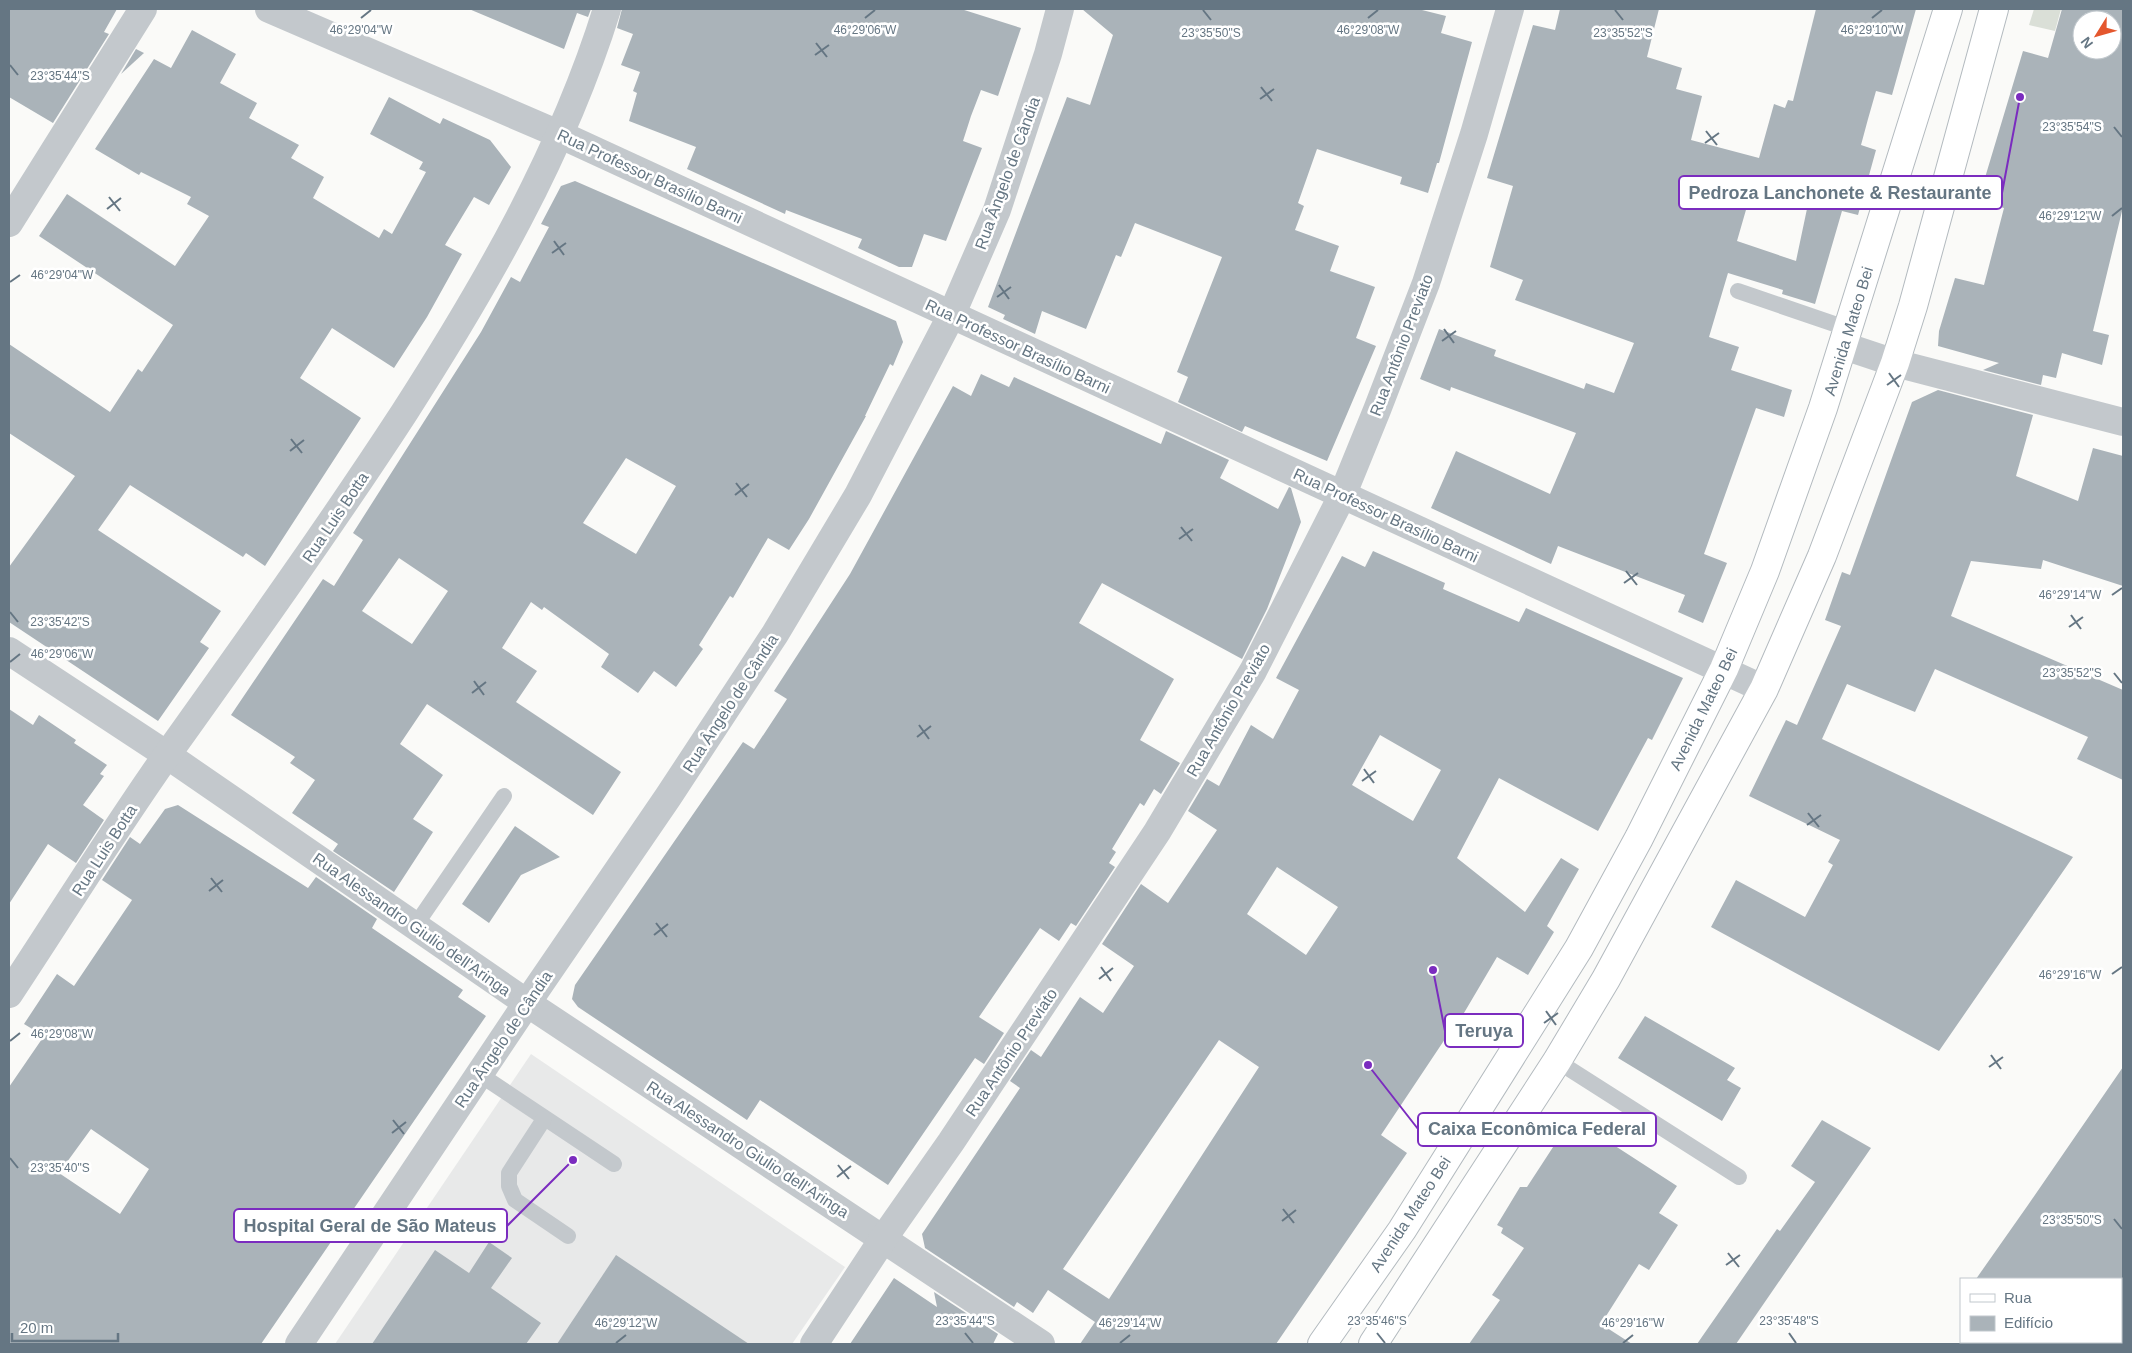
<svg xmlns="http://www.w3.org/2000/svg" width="2132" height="1353" viewBox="0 0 2132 1353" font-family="Helvetica,sans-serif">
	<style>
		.built { fill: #e8e9e9 }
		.green { fill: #dadfd7 }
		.building { fill: #aab3b9; fill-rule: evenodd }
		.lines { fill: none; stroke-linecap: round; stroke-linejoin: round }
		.secondary-casing { stroke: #b3babf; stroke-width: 30 }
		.lane { stroke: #c3c8cc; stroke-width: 16 }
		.street { stroke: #c3c8cc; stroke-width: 28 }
		.secondary { stroke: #fff; stroke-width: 28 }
		.ticks { fill: none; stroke: #657683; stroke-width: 2 }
		.labels { text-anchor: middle; stroke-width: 5; stroke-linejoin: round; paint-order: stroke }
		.street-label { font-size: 16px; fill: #657683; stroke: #fff }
		.ticks-label { font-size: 12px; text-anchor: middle; fill: #657683; stroke: #fff; stroke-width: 5; stroke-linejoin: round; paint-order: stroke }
		.leader { fill: none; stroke: #7b2cbf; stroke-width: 2 }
		.callout-dot { fill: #7b2cbf; stroke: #fff; stroke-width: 2 }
		.callout { fill: #fff; stroke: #7b2cbf; stroke-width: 2 }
		.callout-label { font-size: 18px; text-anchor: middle; font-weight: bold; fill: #657683 }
	</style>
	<rect width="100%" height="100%" fill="#fafaf8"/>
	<path class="built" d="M531 1054 845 1267 792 1344H335Z"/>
	<path class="green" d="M2034 9H2061L2055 31 2029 25Z"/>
	<g class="building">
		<path d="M9 9H117L104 32 109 34 53 123 9 97Z"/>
		<path d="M469 9H591L588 17 577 13 564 49Z"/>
		<path d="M622 9H961L1021 28 998 96 981 90 971 116 963 141 982 148 946 241 924 234 912 267H899L858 248 862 239 786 210 785 214 687 169 696 147 629 121 637 93 633 91 640 72 621 65 633 34 617 28Z"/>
		<path d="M1082 9H1418L1446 16 1441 33 1472 42 1439 163H1437L1428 193 1400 184 1402 177 1317 149 1298 203 1304 206 1295 230 1339 246 1330 271 1375 287 1356 338 1376 346 1327 461 1245 426 1242 432 1178 402 1188 377 1177 372 1222 257 1135 223 1121 257 1116 255 1086 329 1042 311 1035 334 1003 319 1005 315 988 307 1067 97 1090 105 1113 35Z"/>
		<path d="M1560 9H1659L1647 57 1682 68 1676 89 1702 96 1691 140 1759 158 1774 104 1785 108 1788 100 1793 101 1816 9H1916L1892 95 1876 91 1868 119 1861 145 1876 150 1858 215 1842 211 1815 304 1782 294 1783 290 1728 273 1709 337 1739 347 1731 370 1792 390 1784 417 1756 408 1704 554 1727 563 1703 623 1678 612 1685 595 1558 546 1551 564 1431 508 1456 451 1550 494 1576 433 1451 387 1450 391 1420 379 1439 329 1496 350 1494 356 1584 389 1586 383 1614 393 1634 343 1515 300 1523 280 1490 267 1513 186 1487 178 1533 25 1555 30ZM1752 189 1808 204 1796 261 1737 241Z"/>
		<path d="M2062 9H2123V207L2093 331 2109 335 2102 365 2062 353 2056 378 2043 375 2041 385 1983 370 1999 363 1938 346 1939 331 1955 278 1984 285 2004 208 1978 201 2023 51 2048 58ZM2082 20H2112V50H2082Z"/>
		<path d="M192 30 236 54 220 83 257 103 249 118 299 145 291 158 324 177 313 198 379 238 384 229 392 234 426 172 419 169 423 162 370 134 389 97 440 124 443 118 490 140 511 167 489 205 474 197 445 245 462 254 427 317 394 368 332 328 300 378 361 418 265 566 246 553 243 557 130 485 98 530 221 611 200 642 209 648 158 721 9 622V567L75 476 9 433V344L110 412 138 369 142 372 173 325 39 236 67 194 175 266 209 216 187 204 191 197 141 172 139 175 95 149 154 59 171 68Z"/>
		<path d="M136 49 144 53 121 74Z"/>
		<path d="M575 181 896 321 903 342 893 366 890 364 877 391 865 416H866L809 519 789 550 768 538 733 598 730 596 699 645 703 649 676 687 654 671 638 693 601 667 609 654 544 607 542 610 531 602 502 648 537 671 516 702 621 772 593 815 427 704 400 744 443 775 413 819 433 832 394 892 333 851 338 844 292 813 315 780 290 763 295 757 231 715 323 579 334 586 363 540 353 533 481 332 511 277 520 282 549 227 541 224 561 186ZM626 458 676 486 636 554 583 523ZM399 558 448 591 412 644 362 611Z"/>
		<path d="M981 374 1009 387 1014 377 1161 444 1166 431 1229 460 1220 478 1278 509 1289 487 1291 488 1301 522 1267 609 1242 659 1102 583 1079 623 1174 679 1140 740 1180 763 1161 794 1154 789 1144 806 1140 803 1112 849 1116 852 1109 863 1115 867 1076 926 1071 923 1059 941 1040 928 979 1017 1004 1033 984 1064 975 1058 888 1185 760 1100 747 1120 578 1007 572 999 575 985 743 742 754 749 787 699 774 691 850 574 953 386 971 396Z"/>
		<path d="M1938 390 2033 415 2016 476 2078 501 2093 448 2123 456V586L2043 560 2041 569 1971 561 1951 616 2123 690V780L2077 759 2088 737 1935 669 1915 712 1847 684 1822 739 2073 857 1939 1051 1711 927 1736 880 1805 917 1833 865 1828 862 1840 840 1749 796 1786 720 1797 725 1841 626 1825 620 1842 572 1850 575 1912 402Z"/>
		<path d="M1373 551 1445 583 1443 589 1519 622 1526 608 1683 678 1652 740 1648 738 1598 831 1499 778 1457 858 1525 912 1561 858 1579 869 1547 926 1554 932 1528 975 1497 957 1451 1035 1449 1033 1381 1135 1407 1153 1276 1344H1080L1095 1322 1048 1290 1033 1313 1017 1302 1014 1307 925 1248 922 1234 1020 1088 1010 1081 1031 1050 1041 1057 1080 997 1103 1013 1118 990 1134 966 1102 944 1141 884 1168 903 1217 830 1188 811 1207 779 1219 786 1251 725 1273 739 1299 690 1276 678 1342 556 1365 567ZM1380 735 1441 770 1413 821 1352 785ZM1277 867 1338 907 1306 955 1247 914ZM1219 1040 1259 1067 1109 1299 1063 1269Z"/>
		<path d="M9 709 33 725 39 715 76 740 74 743 107 765 100 774 104 776 83 805 104 820 76 863 48 844 9 904Z"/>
		<path d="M178 805 308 888 316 877 377 919 372 928 463 990 458 997 486 1016 261 1344H9V1087L44 1036 24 1024 57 974 74 986 132 900 102 880 130 837 140 844 165 809ZM91 1129 149 1169 120 1214 59 1173Z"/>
		<path d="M515 826 560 857 521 875 489 923 462 904Z"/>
		<path d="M1645 1016 1735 1068 1727 1080 1741 1088 1722 1121 1618 1058Z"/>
		<path d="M2123 1067V1279H1976L2028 1205Z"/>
		<path d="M1572 1118 1677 1186 1659 1213 1678 1225 1649 1270 1639 1264 1601 1324 1632 1344H1469L1500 1300 1492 1295 1524 1248 1501 1233 1503 1228 1497 1225 1520 1187H1527Z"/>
		<path d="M1822 1120 1871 1148 1736 1344H1697L1777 1229 1780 1231 1815 1182 1791 1166Z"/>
		<path d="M489 1242 512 1258 491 1288 541 1323 526 1344H372L435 1250 469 1273Z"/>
		<path d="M616 1255 749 1344H557Z"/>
		<path d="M894 1278 937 1307 934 1292 998 1334 993 1344H850Z"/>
	</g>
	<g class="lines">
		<g class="secondary-casing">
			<g id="secondary">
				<path d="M1322 1344 1402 1230 1579 948 1639 838 1724 669 1765 571 1823 408 1948 9"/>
				<path d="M1373 1344 1557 1061 1606 979 1764 689 1822 556 1895 363 1913 306 1994 9"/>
			</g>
		</g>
		<g class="lane">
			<path d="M1738 291 1849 329"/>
			<path d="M415 926 504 796"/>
			<path d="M1557 1061 1739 1177"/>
			<path d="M479 1074 614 1164"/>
			<path d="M544 1119 509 1173V1186L515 1200 568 1236"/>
		</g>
		<g class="street">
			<path d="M269 9 561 135 1764 689"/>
			<path d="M9 223 143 9"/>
			<path d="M1844 346 1895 363 2123 422"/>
			<path d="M9 651 167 755 527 1003 1041 1344"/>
			<path d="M9 994C62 914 113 831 169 752 249 640 329 528 404 413 486 285 562 154 607 9"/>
			<path d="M299 1344 527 1003 668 797 775 634 858 495 951 316 997 210 1048 54 1060 9"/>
			<path d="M814 1344 883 1239 951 1142 1157 832 1253 671 1342 496 1377 410 1426 283 1474 134 1510 9"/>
		</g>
		<use href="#secondary" class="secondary"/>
	</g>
	<path class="ticks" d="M1203 10 1211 20M1615 10 1623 20M361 18 371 10M865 18 875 10M1368 18 1378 10M1872 18 1882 10M816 43 827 57M815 55 829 45M10 65 18 75M1261 87 1272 101M1260 99 1274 89M2114 127 2122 137M1706 131 1717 145M1705 143 1719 133M109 197 120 211M107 209 121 198M2112 216 2122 208M554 241 564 255M552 253 566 243M10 282 20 275M999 285 1009 299M997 297 1011 287M1444 329 1454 343M1442 341 1456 331M1889 373 1899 387M1887 385 1901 375M291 439 302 453M290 451 304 440M736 483 747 497M735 495 749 484M1181 527 1192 541M1179 539 1193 529M1626 571 1637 585M1624 583 1638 573M2112 595 2122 588M10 612 18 622M2071 615 2081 629M2069 627 2083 617M10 662 20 654M2114 673 2122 683M474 681 484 695M472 693 486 682M919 725 929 739M917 737 931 726M1364 769 1374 783M1362 781 1376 771M1808 813 1819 827M1807 825 1821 815M211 878 222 892M209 891 223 880M656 923 667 937M654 935 668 924M1101 967 1111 981M2112 974 2122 967M1099 979 1113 968M1546 1011 1556 1025M1544 1023 1558 1013M10 1041 20 1033M1991 1055 2001 1069M1989 1067 2003 1057M393 1120 404 1134M392 1133 406 1122M10 1158 18 1168M838 1165 849 1179M837 1177 851 1166M1283 1209 1294 1223M2114 1219 2122 1229M1282 1221 1296 1210M1728 1253 1739 1267M1726 1265 1740 1255M965 1333 973 1343M1377 1333 1385 1343M1789 1333 1796 1343M616 1343 626 1335M1120 1343 1130 1335M1623 1343 1633 1335"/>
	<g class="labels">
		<g class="street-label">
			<text transform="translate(1007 173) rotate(-70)" y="6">Rua Ângelo de Cândia</text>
			<text transform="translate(650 176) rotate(25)" y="6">Rua Professor Brasílio Barni</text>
			<text transform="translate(1848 331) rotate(-73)" y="6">Avenida Mateo Bei</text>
			<text transform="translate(1401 345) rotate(-69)" y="6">Rua Antônio Previato</text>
			<text transform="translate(1018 346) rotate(25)" y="6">Rua Professor Brasílio Barni</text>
			<text transform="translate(1386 515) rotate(25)" y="6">Rua Professor Brasílio Barni</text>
			<text transform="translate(335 517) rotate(-56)" y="6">Rua Luis Botta</text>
			<text transform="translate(730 703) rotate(-57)" y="6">Rua Ângelo de Cândia</text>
			<text transform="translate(1703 709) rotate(-64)" y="6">Avenida Mateo Bei</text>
			<text transform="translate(1228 710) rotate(-60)" y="6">Rua Antônio Previato</text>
			<text transform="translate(104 850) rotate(-57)" y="6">Rua Luis Botta</text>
			<text transform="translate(412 924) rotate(35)" y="6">Rua Alessandro Giulio dell'Aringa</text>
			<text transform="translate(503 1039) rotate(-56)" y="6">Rua Ângelo de Cândia</text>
			<text transform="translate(1011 1052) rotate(-56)" y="6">Rua Antônio Previato</text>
			<text transform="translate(748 1149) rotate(33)" y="6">Rua Alessandro Giulio dell'Aringa</text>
			<text transform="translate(1410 1214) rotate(-57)" y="6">Avenida Mateo Bei</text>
		</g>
	</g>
	<g class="ticks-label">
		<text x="361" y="34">46°29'04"W</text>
		<text x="865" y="34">46°29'06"W</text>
		<text x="1368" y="34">46°29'08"W</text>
		<text x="1872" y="34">46°29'10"W</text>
		<text x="1211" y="37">23°35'50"S</text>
		<text x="1623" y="37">23°35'52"S</text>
		<text x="60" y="80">23°35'44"S</text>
		<text x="2072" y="131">23°35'54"S</text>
		<text x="2070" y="220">46°29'12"W</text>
		<text x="62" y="279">46°29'04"W</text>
		<text x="2070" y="599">46°29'14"W</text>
		<text x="60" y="626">23°35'42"S</text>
		<text x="62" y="658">46°29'06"W</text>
		<text x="2072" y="677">23°35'52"S</text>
		<text x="2070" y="979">46°29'16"W</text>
		<text x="62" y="1038">46°29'08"W</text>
		<text x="60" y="1172">23°35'40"S</text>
		<text x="2072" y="1224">23°35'50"S</text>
		<text x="965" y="1325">23°35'44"S</text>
		<text x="1377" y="1325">23°35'46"S</text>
		<text x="1789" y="1325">23°35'48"S</text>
		<text x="626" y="1327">46°29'12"W</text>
		<text x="1130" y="1327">46°29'14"W</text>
		<text x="1633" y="1327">46°29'16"W</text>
	</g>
	<path class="leader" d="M2020 97L2002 193M1433 970L1445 1031M1368 1065L1418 1129M573 1160L507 1226"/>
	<g class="callout-dot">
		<circle cx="2020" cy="97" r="5"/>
		<circle cx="1433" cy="970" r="5"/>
		<circle cx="1368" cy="1065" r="5"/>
		<circle cx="573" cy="1160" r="5"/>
	</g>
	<g class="callout">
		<rect x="1679" y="176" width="323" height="33" rx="5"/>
		<rect x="1445" y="1014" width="78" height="33" rx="5"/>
		<rect x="1418" y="1113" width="238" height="33" rx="5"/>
		<rect x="234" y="1209" width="273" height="33" rx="5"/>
	</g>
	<g class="callout-label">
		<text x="1840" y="199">Pedroza Lanchonete &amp; Restaurante</text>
		<text x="1484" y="1037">Teruya</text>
		<text x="1537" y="1135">Caixa Econômica Federal</text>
		<text x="370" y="1232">Hospital Geral de São Mateus</text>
	</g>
	<rect width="2132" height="1353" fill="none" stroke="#657683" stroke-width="20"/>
	<rect x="1960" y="1278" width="162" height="65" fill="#ffffff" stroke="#c1c8cd"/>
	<rect x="1970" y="1294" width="25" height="8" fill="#ffffff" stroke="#c1c8cd"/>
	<text x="2004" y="1303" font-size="15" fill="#657683">Rua</text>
	<rect x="1970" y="1316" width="25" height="15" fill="#aab3b9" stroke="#c1c8cd"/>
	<text x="2004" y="1328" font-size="15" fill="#657683">Edifício</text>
	<g transform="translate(2097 35) rotate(233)"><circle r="24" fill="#ffffff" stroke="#c1c8cd"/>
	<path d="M0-4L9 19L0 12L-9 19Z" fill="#e4572e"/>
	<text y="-8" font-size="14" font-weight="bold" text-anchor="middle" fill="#657683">N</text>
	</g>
	<path d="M12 1333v8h106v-8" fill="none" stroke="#657683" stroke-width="2.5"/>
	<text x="20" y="1333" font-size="15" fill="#657683" stroke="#ffffff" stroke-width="4" paint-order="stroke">20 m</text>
</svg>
